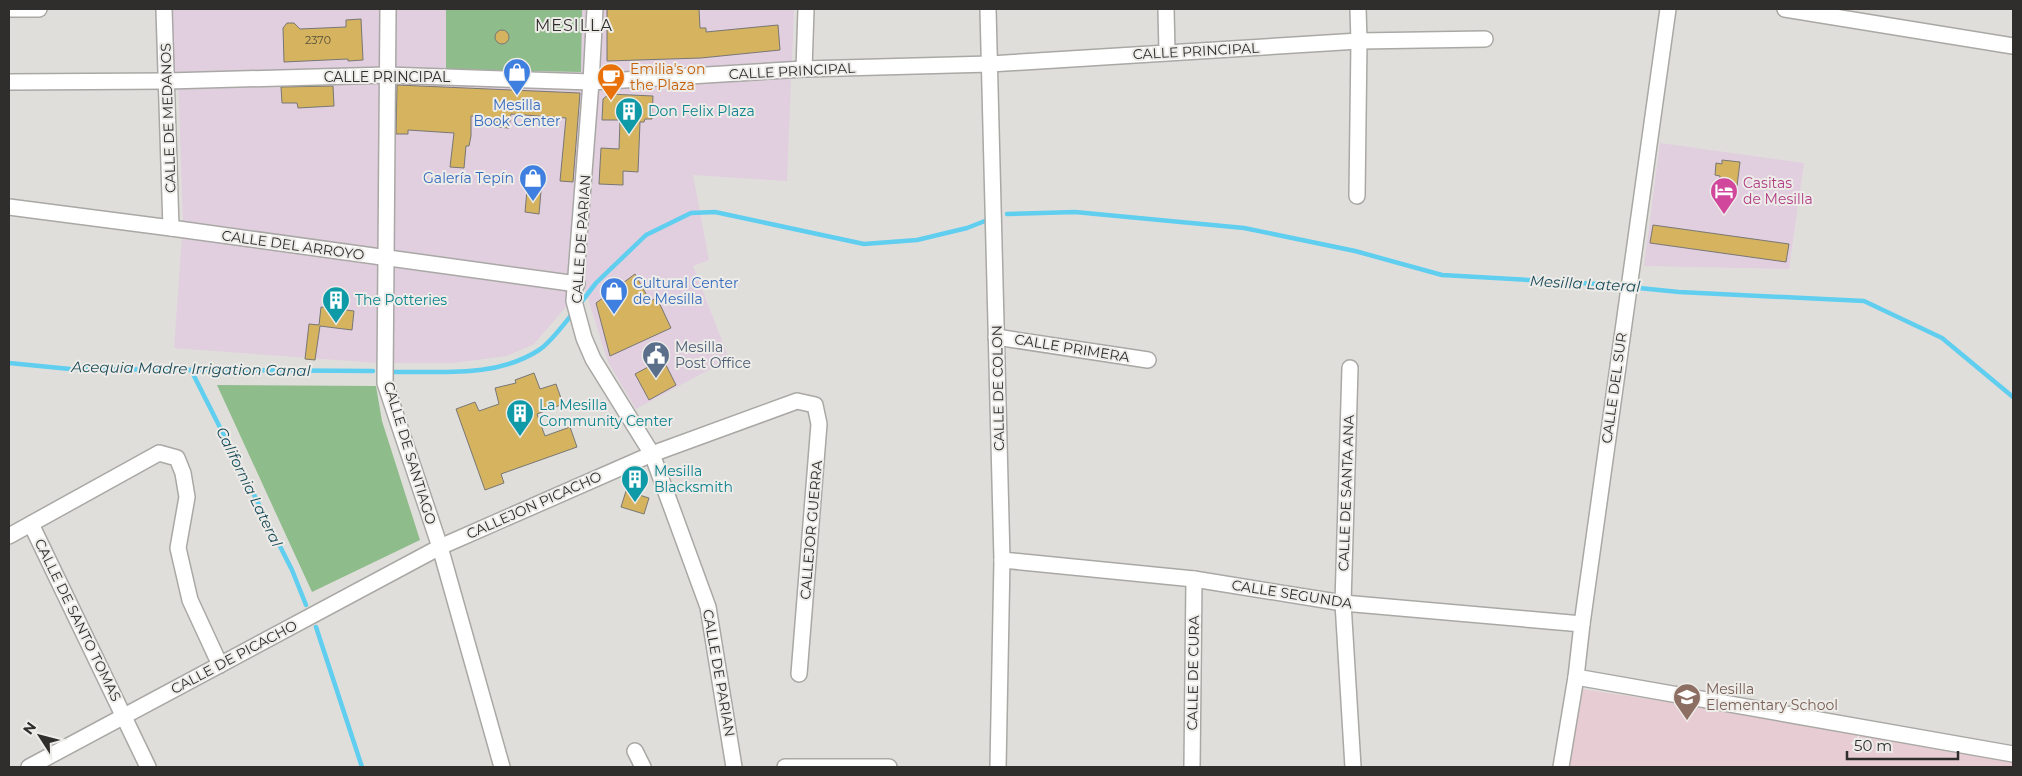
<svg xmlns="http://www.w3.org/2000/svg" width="2022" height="776" viewBox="0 0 2022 776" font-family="Montserrat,sans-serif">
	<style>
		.commercial { fill: #e1cedf }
		.education { fill: #e7cdd3 }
		.green { fill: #8fbc8b }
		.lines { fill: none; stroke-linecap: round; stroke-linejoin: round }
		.stream { stroke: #5fceef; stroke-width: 4.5 }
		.building { fill: #d5b35f; stroke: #787774 }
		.minor-casing { stroke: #a9a8a5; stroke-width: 18 }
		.minor { stroke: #fff; stroke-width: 15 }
		.labels { text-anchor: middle; stroke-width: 4; stroke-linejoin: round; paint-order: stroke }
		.number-label { font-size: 11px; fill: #584f3a }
		.street-label { font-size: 14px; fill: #2f2e2d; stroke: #edece8 }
		.food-label { font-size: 14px; fill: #c56008; stroke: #edece8; text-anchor: start }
		.shop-label { font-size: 14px; fill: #366cbe; stroke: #edece8 }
		.culture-label { font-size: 14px; fill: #0d838f; stroke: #edece8; text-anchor: start }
		.hotel-label { font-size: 14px; fill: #b23c85; stroke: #edece8; text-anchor: start }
		.service-label { font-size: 14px; fill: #4e5e75; stroke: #edece8; text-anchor: start }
		.education-label { font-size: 14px; fill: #785e54; stroke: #edece8; text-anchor: start }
		.water-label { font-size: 15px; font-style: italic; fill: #1c4c5a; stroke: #edece8 }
		.quarter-label { font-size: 16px; letter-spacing: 1px; fill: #2f2e2d; stroke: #edece8 }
	</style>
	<rect width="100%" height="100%" fill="#e0dedb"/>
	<g class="commercial">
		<path d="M155 9H794L787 181 693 175 709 260 693 266 729 359 636 409 608 362 584 286 534 344 507 356 453 363H378L174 348 183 224 178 73 157 72Z"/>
		<path d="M1660 143 1804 163 1789 269 1644 266Z"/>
	</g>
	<path class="education" d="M1581 689 2013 753V767H1570Z"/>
	<g class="green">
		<path d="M446 9H582L581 72 446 69Z"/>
		<path d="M217 385 376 386 382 421 420 540 312 592Z"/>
	</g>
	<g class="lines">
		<g class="stream">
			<path d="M1007 214 1075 212 1244 228 1355 251 1442 275 1599 284 1679 292 1864 301 1942 338 2013 397"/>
			<path d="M579 305 596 283 646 235 691 213 715 212 864 244 917 240 967 228 990 219"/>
			<path d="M9 363 70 369 373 371"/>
			<path d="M191 370 292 570 306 605"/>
			<path d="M393 372C441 371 496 378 539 350 550 343 564 324 573 313"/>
			<path d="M316 627 362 767"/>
		</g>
	</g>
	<g class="building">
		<path d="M607 9H699L700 28H706V32L778 25 780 50 701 58 607 61Z"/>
		<path d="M361 19 363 60 348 61V59L284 62 283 28 287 23H294L300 29 346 27V20Z"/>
		<circle cx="502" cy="37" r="7"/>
		<path d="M397 85 580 93 573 182 560 181 566 118 511 114 509 128 496 127 497 119 471 116V136L469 146H466L464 168 450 167 454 133 408 130V134H396Z"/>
		<path d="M333 86 334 106 298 108 297 103H282L281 87Z"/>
		<path d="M609 94 653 96 652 119H645L644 122H640L638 172 623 171V185L599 184 601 148 619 149 620 120H602L603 99Z"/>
		<path d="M1722 160 1740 162 1737 186 1719 184 1720 176 1715 175 1716 163 1722 164Z"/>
		<path d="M527 190 541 191 539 214 525 212Z"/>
		<path d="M1653 225 1789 244 1786 262 1650 243Z"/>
		<path d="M635 274 650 301 657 298 671 328 610 356 596 303Z"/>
		<path d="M321 307 354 311 352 330 320 326 315 360 305 359 309 324 319 325Z"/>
		<path d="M663 359 676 385 649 400 635 374Z"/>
		<path d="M534 373 540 389 556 384 563 404 537 414 545 436 570 427 577 447 501 474 504 483 485 490 456 409 475 402 479 411 499 404 495 388 516 383 515 380Z"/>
		<path d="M626 491 649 498 644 514 621 507Z"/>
	</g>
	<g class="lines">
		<g class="minor-casing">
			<g id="minor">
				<path d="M9 9H39"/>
				<path d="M164 9 171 228"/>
				<path d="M388 9 385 383 440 547 502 767"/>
				<path d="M595 9 591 82 574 301 584 338 593 359 652 454 708 607 734 767"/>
				<path d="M988 9 1002 560 998 767"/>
				<path d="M1166 9 1167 52"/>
				<path d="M1785 9 2013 46"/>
				<path d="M804 69 806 9"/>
				<path d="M9 82 168 81 387 75 591 82 804 69 990 64 1359 41 1485 39"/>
				<path d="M1357 196 1359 41 1358 9"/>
				<path d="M9 207 171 228 577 284"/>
				<path d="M996 337 1148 360"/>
				<path d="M1350 368 1343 603 1353 767"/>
				<path d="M31 524 148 767"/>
				<path d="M9 536 159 453 177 458 183 473 187 497 178 548 190 600 220 665"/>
				<path d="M1002 560 1194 579 1343 603 1582 624"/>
				<path d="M1576 677 2013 754"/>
				<path d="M635 751 643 767"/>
				<path d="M29 767 440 547 652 454 797 401 815 405 819 424 799 674"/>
				<path d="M785 767H889"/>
				<path d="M1192 767 1194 579"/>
				<path d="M1561 767 1576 677 1582 624 1668 9"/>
			</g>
		</g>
		<use href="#minor" class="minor"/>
	</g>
	<defs>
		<g id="shop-pin" transform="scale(1.4375)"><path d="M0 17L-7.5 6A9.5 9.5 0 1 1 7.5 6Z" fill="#3f7fe0" stroke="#edece8"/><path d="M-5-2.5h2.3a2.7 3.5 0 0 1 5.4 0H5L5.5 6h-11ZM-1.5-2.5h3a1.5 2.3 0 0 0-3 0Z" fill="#fff"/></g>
		<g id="cafe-pin" transform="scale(1.4375)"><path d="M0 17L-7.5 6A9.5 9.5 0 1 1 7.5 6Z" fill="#e8710a" stroke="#edece8"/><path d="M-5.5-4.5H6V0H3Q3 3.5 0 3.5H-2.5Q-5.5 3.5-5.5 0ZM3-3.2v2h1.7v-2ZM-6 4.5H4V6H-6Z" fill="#fff"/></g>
		<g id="building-pin" transform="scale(1.4375)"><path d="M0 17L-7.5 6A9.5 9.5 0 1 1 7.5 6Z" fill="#0f9aa8" stroke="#edece8"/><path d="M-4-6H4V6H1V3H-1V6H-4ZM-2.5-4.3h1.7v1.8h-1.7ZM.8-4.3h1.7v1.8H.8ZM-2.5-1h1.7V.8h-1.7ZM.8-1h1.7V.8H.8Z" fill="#fff"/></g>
		<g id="hotel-pin" transform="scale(1.4375)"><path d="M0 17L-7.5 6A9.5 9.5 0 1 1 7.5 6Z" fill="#d1479c" stroke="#edece8"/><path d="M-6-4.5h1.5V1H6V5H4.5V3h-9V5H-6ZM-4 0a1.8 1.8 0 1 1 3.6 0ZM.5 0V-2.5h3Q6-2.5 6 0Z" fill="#fff"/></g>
		<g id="civic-pin" transform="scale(1.4375)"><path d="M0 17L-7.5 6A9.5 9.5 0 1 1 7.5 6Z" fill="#5c6f8a" stroke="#edece8"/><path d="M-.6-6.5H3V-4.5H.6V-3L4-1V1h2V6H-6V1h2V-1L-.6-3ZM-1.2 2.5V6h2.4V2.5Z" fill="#fff"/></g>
		<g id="school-pin" transform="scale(1.4375)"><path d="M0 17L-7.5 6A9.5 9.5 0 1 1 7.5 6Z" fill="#8d6e63" stroke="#edece8"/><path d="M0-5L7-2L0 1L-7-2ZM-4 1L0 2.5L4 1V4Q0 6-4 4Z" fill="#fff"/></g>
	</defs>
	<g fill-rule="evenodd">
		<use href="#shop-pin" x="517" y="72"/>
		<use href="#cafe-pin" x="611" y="77"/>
		<use href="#building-pin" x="629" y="111"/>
		<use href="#shop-pin" x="533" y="178"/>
		<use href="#hotel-pin" x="1724" y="191"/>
		<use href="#shop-pin" x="614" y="291"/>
		<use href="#building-pin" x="336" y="300"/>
		<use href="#civic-pin" x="656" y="355"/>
		<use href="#building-pin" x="520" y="413"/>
		<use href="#building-pin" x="635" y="479"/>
		<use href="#school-pin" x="1687" y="697"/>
	</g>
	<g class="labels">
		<g class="number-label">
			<text x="318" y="44">2370</text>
		</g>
		<g class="street-label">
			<text transform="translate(1196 51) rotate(-3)" y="5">CALLE PRINCIPAL</text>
			<text transform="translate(792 71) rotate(-3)" y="5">CALLE PRINCIPAL</text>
			<text x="387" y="82">CALLE PRINCIPAL</text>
			<text transform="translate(168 118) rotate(-92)" y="5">CALLE DE MEDANOS</text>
			<text transform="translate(581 239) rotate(-86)" y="5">CALLE DE PARIAN</text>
			<text transform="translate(293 245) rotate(8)" y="5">CALLE DEL ARROYO</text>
			<text transform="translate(1072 348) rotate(9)" y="5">CALLE PRIMERA</text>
			<text transform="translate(998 388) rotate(-91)" y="5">CALLE DE COLON</text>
			<text transform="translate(1614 388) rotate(-82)" y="5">CALLE DEL SUR</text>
			<text transform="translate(410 453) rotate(73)" y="5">CALLE DE SANTIAGO</text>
			<text transform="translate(1346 493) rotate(-88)" y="5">CALLE DE SANTA ANA</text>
			<text transform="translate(534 505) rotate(-24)" y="5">CALLEJON PICACHO</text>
			<text transform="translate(811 530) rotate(-85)" y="5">CALLEJOR GUERRA</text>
			<text transform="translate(1292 594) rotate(9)" y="5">CALLE SEGUNDA</text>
			<text transform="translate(78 620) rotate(64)" y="5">CALLE DE SANTO TOMAS</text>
			<text transform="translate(234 657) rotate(-28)" y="5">CALLE DE PICACHO</text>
			<text transform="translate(719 673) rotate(80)" y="5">CALLE DE PARIAN</text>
			<text transform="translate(1193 673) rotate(-89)" y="5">CALLE DE CURA</text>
		</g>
		<g class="food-label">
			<text x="630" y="74">Emilia's on<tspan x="630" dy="16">the Plaza</tspan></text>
		</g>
		<g class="shop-label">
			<text x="517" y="110">Mesilla<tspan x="517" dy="16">Book Center</tspan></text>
			<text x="514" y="183" text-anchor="end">Galería Tepín</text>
			<text x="633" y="288" text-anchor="start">Cultural Center<tspan x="633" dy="16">de Mesilla</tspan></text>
		</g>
		<g class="culture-label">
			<text x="648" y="116">Don Felix Plaza</text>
			<text x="355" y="305">The Potteries</text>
			<text x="539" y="410">La Mesilla<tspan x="539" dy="16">Community Center</tspan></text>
			<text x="654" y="476">Mesilla<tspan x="654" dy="16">Blacksmith</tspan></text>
		</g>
		<g class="hotel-label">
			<text x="1743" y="188">Casitas<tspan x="1743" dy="16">de Mesilla</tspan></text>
		</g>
		<g class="service-label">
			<text x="675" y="352">Mesilla<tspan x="675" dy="16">Post Office</tspan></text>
		</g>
		<g class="education-label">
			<text x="1706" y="694">Mesilla<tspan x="1706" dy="16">Elementary School</tspan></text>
		</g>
		<g class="water-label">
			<text transform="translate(1585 284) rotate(3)" y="5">Mesilla Lateral</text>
			<text transform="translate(191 369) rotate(1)" y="5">Acequia Madre Irrigation Canal</text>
			<text transform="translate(249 487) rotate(64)" y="5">California Lateral</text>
		</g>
		<g class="quarter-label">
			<text x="574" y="31">MESILLA</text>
		</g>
	</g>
	<rect width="2022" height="776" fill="none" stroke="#2f2e2d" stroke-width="20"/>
	<g transform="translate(40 736) rotate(306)" stroke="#edece8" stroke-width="4" paint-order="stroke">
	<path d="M0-4L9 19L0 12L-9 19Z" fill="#2f2e2d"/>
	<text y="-8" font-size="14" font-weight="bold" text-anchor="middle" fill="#2f2e2d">N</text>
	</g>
	<path d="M1847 751v8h111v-8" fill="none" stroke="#2f2e2d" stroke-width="2.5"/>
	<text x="1854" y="751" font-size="15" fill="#2f2e2d" stroke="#edece8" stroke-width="4" paint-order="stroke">50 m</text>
</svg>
